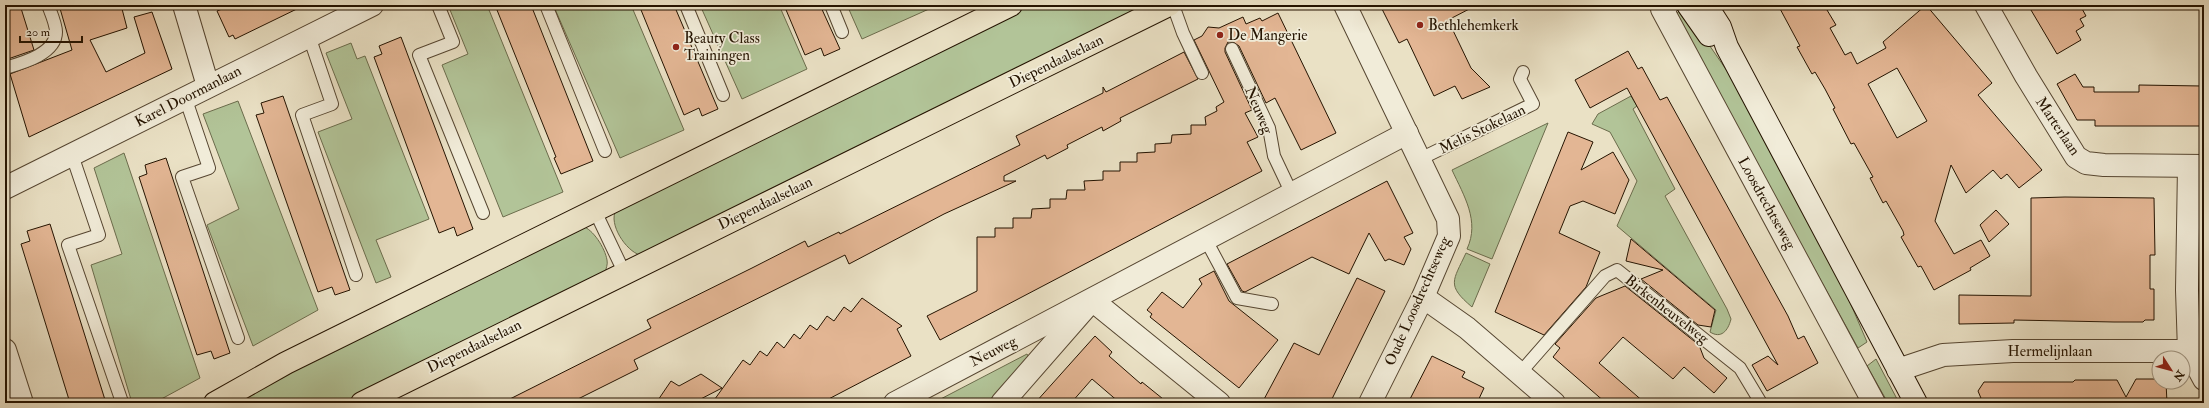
<svg xmlns="http://www.w3.org/2000/svg" width="2209" height="408" viewBox="0 0 2209 408" font-family="'IM FELL Double Pica',serif">
	<style>
		.green { fill: #b2c498; stroke: #6b6c4c }
		.building { fill: #e3b694; stroke: #241300; fill-rule: evenodd }
		.lines { fill: none; stroke-linecap: round; stroke-linejoin: round }
		.lane-casing { stroke: #564631; stroke-width: 14 }
		.street-casing { stroke: #564631; stroke-width: 24 }
		.secondary-casing { stroke: #241300; stroke-width: 24 }
		.primary-casing { stroke: #241300; stroke-width: 24 }
		.lane { stroke: #f1ecd9; stroke-width: 12 }
		.street { stroke: #f1ecd9; stroke-width: 22 }
		.secondary { stroke: #f1ecd9; stroke-width: 22 }
		.primary { stroke: #eae1c5; stroke-width: 22 }
		.poi-dot { fill: #8f2418; stroke: #f1ecd9; stroke-width: 1.5 }
		.labels { text-anchor: middle; stroke-width: 3.5; stroke-linejoin: round; paint-order: stroke }
		.poi-label { font-size: 15px; fill: #241300; stroke: #f1ecd9; text-anchor: start }
		.street-label { font-size: 15px; fill: #241300; stroke: #f1ecd9 }
	</style>
	<rect width="100%" height="100%" fill="#eae1c5"/>
	<filter id="stains"><feTurbulence type="fractalNoise" baseFrequency=".005" numOctaves="4"/><feColorMatrix values="0 0 0 0 .2 0 0 0 0 .09 0 0 0 0 .02 0 0 0 .5 -.17"/></filter>
	<radialGradient id="worn" r=".72"><stop offset=".6" stop-color="#630" stop-opacity="0"/><stop offset="1" stop-color="#630" stop-opacity=".3"/></radialGradient>
	<g class="green">
		<path d="M448 5H487L563 192 503 217 442 65 468 54Z"/>
		<path d="M565 5H631L684 130 620 158 555 9Z"/>
		<path d="M700 5H779L807 69 742 99Z"/>
		<path d="M847 5H927L929 9 862 39Z"/>
		<path d="M1026 5H1130L1135 14 640 255C626 251 608 224 616 210 617 207 621 205 623 203Z"/>
		<path d="M1683 7 1734 81 1849 300 1867 342 1858 348 1675 15Z"/>
		<path d="M351 43 357 59 365 56 429 219 376 240 391 277 376 283 318 132 352 119 326 53Z"/>
		<path d="M1631 96 1637 106 1633 109 1675 189 1665 196 1727 309 1731 319C1728 331 1721 339 1710 332L1716 310 1617 226 1637 181 1610 132 1592 124 1598 114Z"/>
		<path d="M238 101 318 310 253 346 207 225 239 209 203 114Z"/>
		<path d="M1548 123 1492 259 1467 249C1480 221 1464 196 1452 170Z"/>
		<path d="M124 153 200 378 154 403H132L91 265 122 254 94 168Z"/>
		<path d="M582 226C593 229 605 248 607 260 608 264 606 269 605 272L348 403H226Z"/>
		<path d="M1466 253 1490 264 1472 307C1446 285 1453 281 1466 253Z"/>
		<path d="M1027 354 1031 361 995 403H933Z"/>
		<path d="M1876 359 1897 399 1896 401 1888 403 1867 366Z"/>
	</g>
	<g class="building">
		<path d="M5 5H20L34 50 5 60Z"/>
		<path d="M59 5H121L127 28 90 40 106 72 145 53 134 17 152 12 172 69 29 137 10 74 72 50Z"/>
		<path d="M232 5H305L235 39 233 35 229 37 217 11Z"/>
		<path d="M495 5H531L593 161 561 174 554 158 556 157Z"/>
		<path d="M639 5H674L718 109 702 116 699 108 684 115Z"/>
		<path d="M784 5H820L840 49 824 56 821 48 805 55Z"/>
		<path d="M1380 5H1477L1448 20 1471 68 1490 87 1462 99 1455 86 1434 96 1407 39 1399 43Z"/>
		<path d="M1778 5H1824L1836 25 1830 28 1845 55 1851 52 1857 64 1886 48 1883 42 1926 5 1992 83 1978 95 2042 170 2019 188 2007 174 2001 179 1993 170 1966 193 1951 165 1935 221 1954 254 1981 240 1990 256 1970 268 1971 270 1934 290 1921 266 1918 267 1901 237 1904 235 1903 231 1886 201 1883 203 1870 178 1873 177 1854 143 1851 144 1833 109 1835 108 1825 89 1815 72 1812 74 1797 47 1800 46ZM1897 68 1927 121 1897 138 1868 84Z"/>
		<path d="M2028 5H2080L2086 16 2080 19 2084 26 2076 31 2081 40 2057 54Z"/>
		<path d="M1278 13 1336 133 1301 150 1275 98 1266 103 1239 46 1233 42H1228L1225 48V52L1252 110 1245 113 1258 137 1247 142 1262 171 940 340 927 316 977 291V237H995V228H1013V218H1031L1032 209 1050 208V199H1066L1067 190H1085L1084 181 1103 180V171H1120V162H1137V153L1155 152V144L1171 143 1172 135 1191 134V125H1206L1205 117 1217 111 1216 107 1224 102 1194 40 1202 36 1208 27 1219 28 1243 17 1246 24 1260 18 1262 21Z"/>
		<path d="M401 37 473 229 457 236 454 227 439 233 374 57 382 54 379 46Z"/>
		<path d="M1628 51 1638 69 1642 67 1660 100 1667 97 1788 316 1798 339 1804 336 1818 363 1767 391 1752 365 1768 356 1778 365 1627 88 1590 108 1575 80Z"/>
		<path d="M1184 52 1198 79 1120 118 1121 121 1103 131 1102 127 1067 145 1068 148 1047 159 1045 155 1004 176V181H1016L944 214 849 264 845 255 634 360 638 369 570 403H502L651 328 647 320 752 268 805 241 808 247 839 232 840 234 1020 145 1016 136 1103 93V87L1106 92Z"/>
		<path d="M2075 74 2083 87H2094V92H2139V85L2202 86V92H2204V126H2095V120H2077L2057 84Z"/>
		<path d="M283 96 350 290 335 295 332 287 318 292 256 115 264 113 261 103Z"/>
		<path d="M1568 132 1593 142 1581 170 1613 152 1629 180 1615 214 1583 201 1570 206 1559 233 1600 252 1586 287 1544 335 1495 312Z"/>
		<path d="M166 158 230 353 214 359 211 351 197 355 139 177 147 174 145 165Z"/>
		<path d="M1387 181 1413 233 1404 237 1411 249 1404 265 1389 259 1385 261 1369 233 1349 274 1312 257 1245 292 1242 291 1227 264Z"/>
		<path d="M2065 197 2154 198 2155 255H2150V289H2154V320H2145L2143 322H2114L2014 320V323L1959 324V295L2031 296V198Z"/>
		<path d="M1996 210 2009 224 1989 242 1980 225Z"/>
		<path d="M50 224 106 403H70L21 244 30 241 27 231Z"/>
		<path d="M1631 239 1715 310 1711 327 1698 325 1641 279 1663 270 1626 261Z"/>
		<path d="M1214 271 1229 301 1278 340 1239 388 1150 317 1152 314 1147 310 1162 292 1183 308 1202 284 1199 279Z"/>
		<path d="M1357 278 1385 291 1330 403H1262L1294 343 1319 355Z"/>
		<path d="M1625 286 1699 345 1704 358 1727 378 1714 393 1684 367 1673 379 1623 337 1599 363 1645 403H1606L1553 357 1560 348 1555 344 1596 298Z"/>
		<path d="M862 298 902 326 897 329 911 356 821 403H712L743 360 750 365 760 351 767 356 777 342 784 348 794 334 800 339 810 325 817 330 827 316 834 321 844 307 851 312Z"/>
		<path d="M1095 336 1112 352 1109 356 1141 384 1142 382 1168 403H1120L1092 379 1071 403H1035Z"/>
		<path d="M1432 356 1465 372 1462 377 1484 388 1477 403H1408Z"/>
		<path d="M701 374 722 388 693 403H656L671 381 679 386Z"/>
		<path d="M2136 379H2156L2157 382H2166L2167 403H1983L1978 391 1984 382H2073L2075 380H2117L2126 397Z"/>
	</g>
	<g class="lines">
		<g class="lane-casing">
			<g id="lane">
				<path d="M438 5 453 42 419 55 483 213"/>
				<path d="M546 5 605 151"/>
				<path d="M686 5 723 95"/>
				<path d="M831 5 842 32"/>
				<path d="M1173 5 1183 33 1202 73"/>
				<path d="M309 36 332 104 302 115 356 275"/>
				<path d="M1232 49 1269 128 1274 156 1292 194"/>
				<path d="M5 68C22 63 56 54 56 32 56 24 51 13 48 5"/>
				<path d="M185 97 209 168 182 177 238 338"/>
				<path d="M72 155 99 235 68 245 122 402"/>
				<path d="M1420 159 1533 104 1520 79 1523 72"/>
				<path d="M595 211 624 272"/>
				<path d="M1206 240 1237 298 1272 304"/>
				<path d="M1520 373 1605 276 1617 270 1740 368 1761 403"/>
			</g>
		</g>
		<g class="street-casing">
			<g id="street">
				<path d="M184 5 208 86"/>
				<path d="M1345 5 1448 219 1449 236 1423 297 1370 403"/>
				<path d="M1667 5 1662 9 1874 403"/>
				<path d="M1986 5 2026 76 2076 157 2086 163 2104 165 2204 166"/>
				<path d="M2189 166 2187 290 2189 351 2204 379"/>
				<path d="M5 188 372 5"/>
				<path d="M1423 297 1467 328 1554 403"/>
				<path d="M5 350 22 403"/>
				<path d="M1898 370 1943 355 2013 351H2204"/>
				<path d="M895 403 1407 133"/>
				<path d="M1002 403 1092 300 1219 403"/>
			</g>
		</g>
		<g class="secondary-casing">
			<g id="secondary">
				<path d="M1688 5 1709 35"/>
				<path d="M1706 5 1720 27 1727 47 1916 403"/>
			</g>
		</g>
		<g class="primary-casing">
			<g id="primary">
				<path d="M215 403 286 363 1011 5"/>
				<path d="M362 403 1169 5"/>
			</g>
		</g>
		<use href="#lane" class="lane"/>
		<use href="#street" class="street"/>
		<use href="#secondary" class="secondary"/>
		<use href="#primary" class="primary"/>
	</g>
	<g class="poi-dot">
		<circle cx="1420" cy="25" r="4"/>
		<circle cx="1220" cy="35" r="4"/>
		<circle cx="676" cy="47" r="4"/>
	</g>
	<g class="labels">
		<g class="poi-label">
			<text x="1428" y="30">Bethlehemkerk</text>
			<text x="1228" y="40">De Mangerie</text>
			<text x="684" y="43">Beauty Class<tspan x="684" dy="17">Trainingen</tspan></text>
		</g>
		<g class="street-label">
			<text transform="translate(1056 61) rotate(-26)" y="5">Diependaalselaan</text>
			<text transform="translate(188 96) rotate(-27)" y="5">Karel Doormanlaan</text>
			<text transform="translate(1259 110) rotate(67)" y="5">Neuweg</text>
			<text transform="translate(2058 126) rotate(56)" y="5">Marterlaan</text>
			<text transform="translate(1482 129) rotate(-26)" y="5">Melis Stokelaan</text>
			<text transform="translate(765 203) rotate(-26)" y="5">Diependaalselaan</text>
			<text transform="translate(1767 203) rotate(61)" y="5">Loosdrechtseweg</text>
			<text transform="translate(1417 301) rotate(-66)" y="5">Oude Loosdrechtseweg</text>
			<text transform="translate(1667 309) rotate(38)" y="5">Birkenheuvelweg</text>
			<text transform="translate(474 346) rotate(-26)" y="5">Diependaalselaan</text>
			<text transform="translate(993 351) rotate(-27)" y="5">Neuweg</text>
			<text x="2050" y="356">Hermelijnlaan</text>
		</g>
	</g>
	<rect width="2209" height="408" fill="none" stroke="#eae1c5" stroke-width="20"/>
	<rect x="6" y="6" width="2197" height="396" fill="none" stroke="#241300" stroke-width="2"/>
	<rect x="10" y="10" width="2189" height="388" fill="none" stroke="#241300"/>
	<g transform="translate(2171 370) rotate(126)"><circle r="19" fill="#f1ecd9" stroke="#9f9582"/>
	<path d="M0-3L7 15L0 10L-7 15Z" fill="#8f2418"/>
	<text y="-6" font-size="11" font-weight="bold" text-anchor="middle" fill="#241300">N</text>
	</g>
	<path d="M20 36v6h62v-6" fill="none" stroke="#241300" stroke-width="2"/>
	<text x="26" y="36" font-size="12" fill="#241300" stroke="#f1ecd9" stroke-width="3" paint-order="stroke">20 m</text>
	<rect width="100%" height="100%" filter="url(#stains)"/>
	<rect width="100%" height="100%" fill="url(#worn)"/>
</svg>
